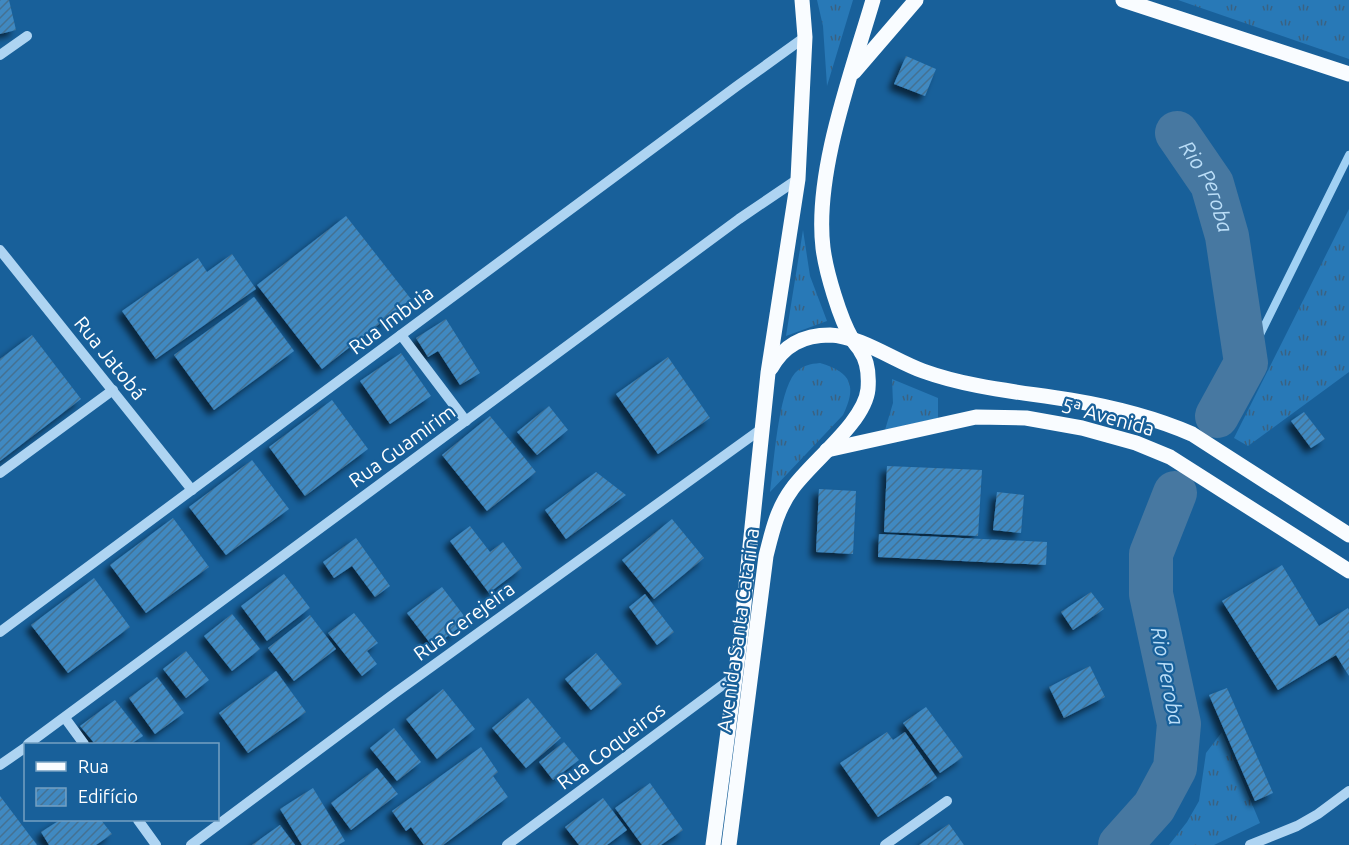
<svg xmlns="http://www.w3.org/2000/svg" width="1349" height="845" viewBox="0 0 1349 845" font-family="Ubuntu,sans-serif">
	<style>
		.grass { fill: url(#grass-tufts) }
		.lines { fill: none; stroke-linecap: round; stroke-linejoin: round }
		.stream { stroke: #a1d1f4; stroke-width: 8 }
		.river { stroke: #4778a1; stroke-width: 44 }
		.building { fill: url(#building-hatch); filter: url(#shadow) }
		.minor { stroke: #aed4f2; stroke-width: 10 }
		.major { stroke: #f9fcff; stroke-width: 15 }
		.labels { text-anchor: middle; stroke-width: 4.5; stroke-linejoin: round; paint-order: stroke }
		.street-label { font-size: 20px; fill: #fff; stroke: #18609a }
		.water-label { font-size: 21px; font-style: italic; fill: #bbdef8; stroke: #18609a }
	</style>
	<defs>
		<pattern id="grass-tufts" width="24" height="20" patternUnits="userSpaceOnUse" patternTransform="scale(1.5)"><rect width="24" height="20" fill="#2879b7"/><path d="M3 7l-1-3M5 7V3M7 7l1-3M15 17l-1-3M17 17v-4M19 17l1-3" fill="none" stroke="#3a6282"/></pattern>
		<pattern id="building-hatch" width="6" height="6" patternUnits="userSpaceOnUse" patternTransform="scale(1.5)"><rect width="6" height="6" fill="#4189c1"/><path d="M-1 1l2-2M0 6l6-6M5 7l2-2" fill="none" stroke="#457192"/></pattern>
		<filter id="shadow"><feDropShadow dx="-5.5" dy="5.5" stdDeviation="3" flood-color="#0009"/></filter>
	</defs>
	<rect width="100%" height="100%" fill="#18609a"/>
	<g class="grass">
		<path d="M817 0H853L827 86 823 26Z"/>
		<path d="M1178 0H1349V59Z"/>
		<path d="M1349 209V372L1248 446 1234 438Z"/>
		<path d="M803 230 810 276 827 321 786 336Z"/>
		<path d="M820 363C852 372 857 387 843 415L770 492C774 464 778 393 795 373 803 365 810 364 820 363Z"/>
		<path d="M892 379 938 398V418L885 430 893 403Z"/>
		<path d="M1222 732 1260 823 1214 845H1169L1187 822 1199 801 1206 753Z"/>
	</g>
	<g class="lines">
		<path class="stream" d="M1246 363 1349 155"/>
		<g class="river">
			<path id="s1" d="M1177 133 1212 184 1227 236 1246 363 1217 416"/>
			<path d="M1120 845 1154 807 1175 768 1179 724 1151 594V554L1175 493"/>
		</g>
	</g>
	<g class="building">
		<path d="M0 0H9L16 30 0 34Z"/>
		<path d="M906 56 936 69 925 96 894 84Z"/>
		<path d="M346 216 411 299 322 369 257 285Z"/>
		<path d="M232 254 256 289 156 359 122 311 198 258 207 272Z"/>
		<path d="M254 297 294 351 214 410 174 355Z"/>
		<path d="M446 319 480 373 460 385 438 351 428 357 416 338Z"/>
		<path d="M32 335 81 399 0 461V359Z"/>
		<path d="M401 353 431 396 390 424 360 381Z"/>
		<path d="M668 357 710 418 658 454 616 394Z"/>
		<path d="M332 400 368 449 305 496 269 447Z"/>
		<path d="M549 406 568 430 537 455 517 432Z"/>
		<path d="M1304 412 1325 439 1311 448 1291 421Z"/>
		<path d="M490 416 536 472 487 511 442 455Z"/>
		<path d="M252 460 289 509 226 555 189 507Z"/>
		<path d="M887 466 982 470 978 536 884 532Z"/>
		<path d="M596 472 626 495 566 539 545 510Z"/>
		<path d="M819 489 856 491 853 554 816 552Z"/>
		<path d="M997 492 1024 495 1021 533 993 530Z"/>
		<path d="M173 518 209 567 146 613 110 565Z"/>
		<path d="M672 519 704 558 654 599 622 560Z"/>
		<path d="M470 526 490 552 503 542 522 568 489 593 450 541Z"/>
		<path d="M879 534 1047 542 1046 565 878 557Z"/>
		<path d="M356 538 390 586 375 597 352 566 334 578 323 562Z"/>
		<path d="M1282 565 1319 626 1348 608 1349 610V676L1336 655 1278 690 1222 601Z"/>
		<path d="M284 574 310 608 267 641 241 606Z"/>
		<path d="M94 578 130 627 68 673 31 625Z"/>
		<path d="M442 587 468 621 433 647 407 613Z"/>
		<path d="M1091 592 1104 609 1073 630 1061 612Z"/>
		<path d="M645 594 674 632 657 645 629 607Z"/>
		<path d="M354 613 378 643 367 651 377 664 362 676 328 633Z"/>
		<path d="M232 614 260 649 232 671 204 636Z"/>
		<path d="M310 615 336 649 294 681 268 648Z"/>
		<path d="M186 651 209 680 186 698 163 669Z"/>
		<path d="M596 653 622 684 591 710 565 679Z"/>
		<path d="M1090 666 1105 697 1064 718 1049 687Z"/>
		<path d="M276 671 306 712 248 753 219 713Z"/>
		<path d="M157 677 184 713 155 734 129 698Z"/>
		<path d="M1227 688 1273 793 1255 801 1209 695Z"/>
		<path d="M443 689 475 729 437 759 406 719Z"/>
		<path d="M528 698 561 738 526 768 492 728Z"/>
		<path d="M115 700 143 736 131 744H95L80 726Z"/>
		<path d="M926 707 963 757 940 773 903 723Z"/>
		<path d="M394 728 421 762 397 781 370 748Z"/>
		<path d="M887 732 893 740 905 732 937 778 878 817 840 763Z"/>
		<path d="M564 742 579 760 553 780 539 762Z"/>
		<path d="M481 747 498 772 493 776 508 797 443 845H424L411 827 406 831 392 811Z"/>
		<path d="M377 768 398 794 351 830 331 803Z"/>
		<path d="M650 783 683 830 661 845H642L615 808Z"/>
		<path d="M313 788 345 841 338 845H302L280 809Z"/>
		<path d="M0 796 37 845H0Z"/>
		<path d="M603 798 627 830 607 845H579L565 827Z"/>
		<path d="M60 820H101L112 834 96 845H49L41 832Z"/>
		<path d="M949 824 964 845H919Z"/>
		<path d="M280 825 295 845H252Z"/>
	</g>
	<g class="lines">
		<g class="minor">
			<path d="M0 55 27 36"/>
			<path d="M0 250 192 490"/>
			<path d="M401 335 466 421"/>
			<path d="M0 473 113 390"/>
			<path d="M0 632 737 86 805 37"/>
			<path d="M65 718 84 744"/>
			<path d="M28 744 739 219 798 179"/>
			<path d="M0 765 26 747"/>
			<path d="M138 820 156 845"/>
			<path d="M191 845 395 693 760 430"/>
			<path d="M507 845 736 675"/>
			<path d="M885 845 947 801"/>
			<path d="M1250 845 1297 826 1318 814 1349 791"/>
		</g>
		<g class="major">
			<path d="M1123 0 1349 74"/>
			<path d="M854 72 916 0"/>
			<path d="M771 368C784 345 803 335 830 335 860 336 895 361 923 371 970 388 1021 392 1070 400 1112 407 1153 417 1192 434L1349 535"/>
			<path d="M827 450 976 417 1026 418 1082 428 1136 443 1170 457 1349 571"/>
			<path d="M713 845 741 633 768 373 798 179 805 37 802 0"/>
			<path d="M729 845 766 556C772 532 777 509 792 489 812 461 865 422 868 389 869 376 868 361 860 350 858 346 854 343 852 339 840 319 826 272 823 248 814 173 852 72 873 0"/>
		</g>
	</g>
	<g class="labels">
		<g class="street-label">
			<text transform="translate(391 320) rotate(-37)" y="7">Rua Imbuia</text>
			<text transform="translate(110 358) rotate(51)" y="7">Rua Jatobá</text>
			<text transform="translate(1108 417) rotate(15)" y="7">5ª Avenida</text>
			<text transform="translate(402 446) rotate(-36)" y="7">Rua Guamirim</text>
			<text transform="translate(464 621) rotate(-36)" y="7">Rua Cerejeira</text>
			<text transform="translate(738 630) rotate(-82)" y="7">Avenida Santa Catarina</text>
			<text transform="translate(611 746) rotate(-37)" y="7">Rua Coqueiros</text>
		</g>
		<g class="water-label">
			<text dy="7" stroke="none"><textPath href="#s1" startOffset="62">Rio Peroba</textPath></text>
			<text transform="translate(1167 676) rotate(79)" y="7">Rio Peroba</text>
		</g>
	</g>
	<rect x="24" y="743" width="195" height="78" fill="#18609a" stroke="#74a0c2" stroke-width="1.5"/>
	<rect x="36" y="762" width="30" height="9" fill="#f9fcff" stroke="#74a0c2" stroke-width="1.5"/>
	<text x="78" y="773" font-size="18" fill="#ffffff">Rua</text>
	<rect x="36" y="788" width="30" height="18" fill="url(#building-hatch)" stroke="#74a0c2" stroke-width="1.5"/>
	<text x="78" y="803" font-size="18" fill="#ffffff">Edifício</text>
</svg>
